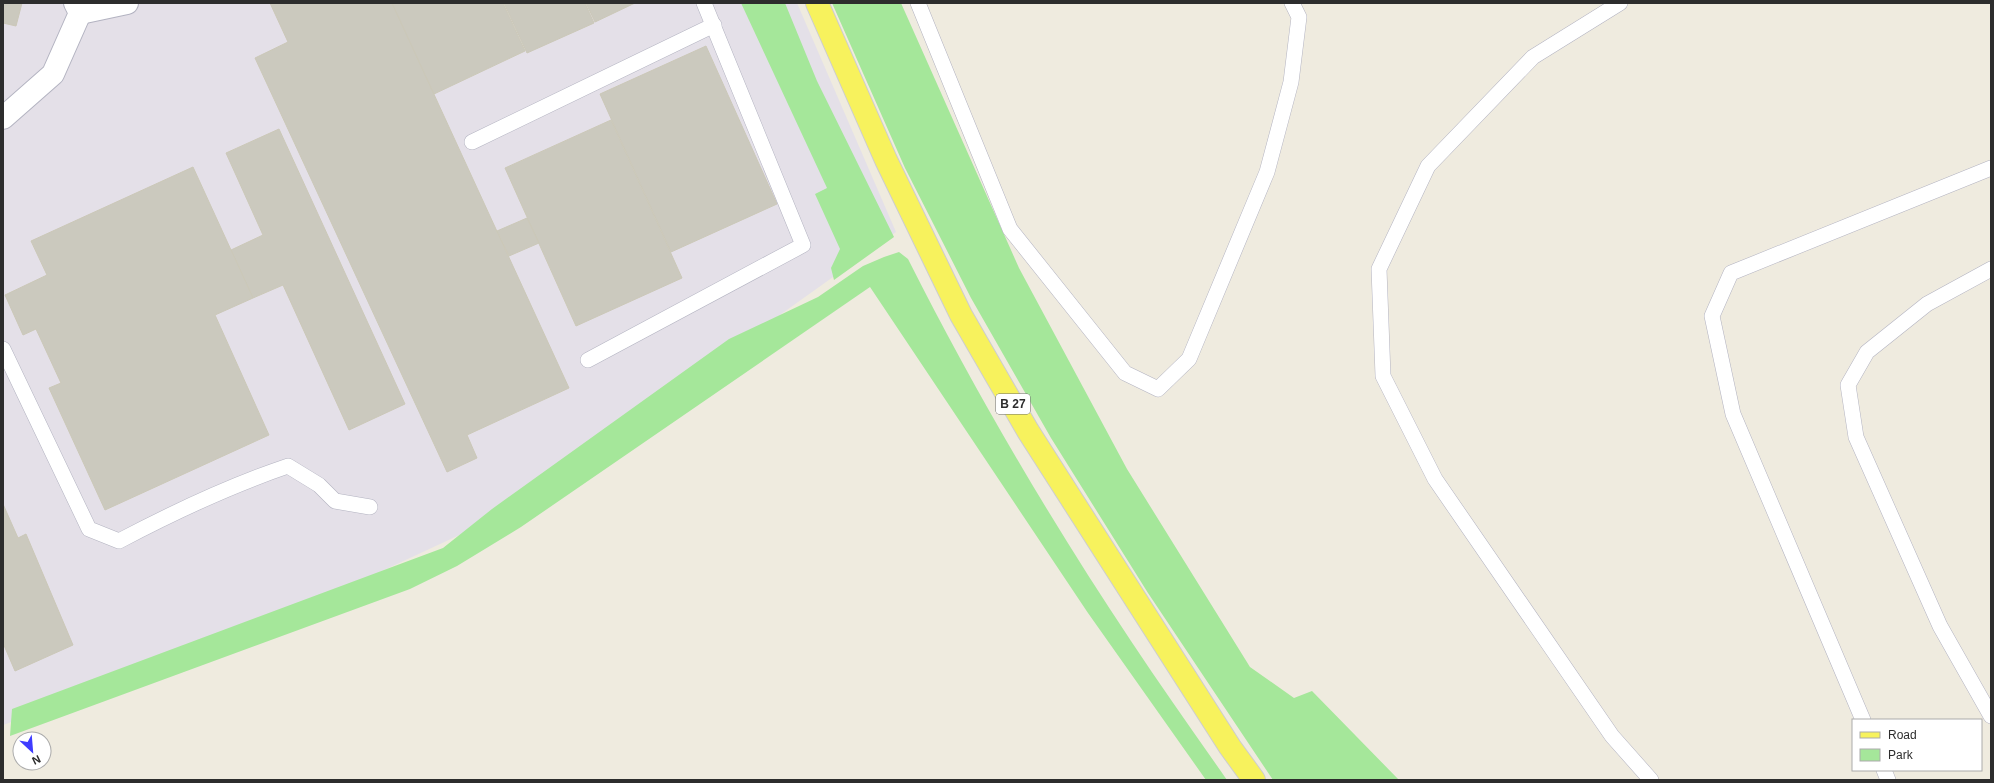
<svg xmlns="http://www.w3.org/2000/svg" width="1994" height="783" viewBox="0 0 1994 783" font-family="Arial,sans-serif">
	<style>
		.industrial { fill: #e4e0e8 }
		.green { fill: #a5e79a }
		.building { fill: #cbc9be; stroke: #cbc8b8 }
		.lines { fill: none; stroke-linecap: round; stroke-linejoin: round }
		.service-casing { stroke: #b3b3c1; stroke-width: 16 }
		.minor-casing { stroke: #b3b3c1; stroke-width: 24 }
		.primary-casing { stroke: #cdcdcd; stroke-width: 24 }
		.service { stroke: #fff; stroke-width: 15 }
		.minor { stroke: #fff; stroke-width: 22 }
		.primary { stroke: #f7f25d; stroke-width: 22 }
		.labels { text-anchor: middle; stroke-width: 3; stroke-linejoin: round; paint-order: stroke }
		.shield { fill: #fff; stroke: #6c6c6c; stroke-width: 1 }
		.shield-label { font-size: 12px; font-weight: bold; fill: #2d2d2d }
	</style>
	<rect width="100%" height="100%" fill="#efebdf"/>
	<path class="industrial" d="M3 3H797L896 232 496 518 212 650 3 725Z"/>
	<g class="green">
		<path d="M741 3H785L817 81 894 237 834 280 831 268 840 249 815 194 827 188Z"/>
		<path d="M832 3H901L1019 268 1127 469 1250 667 1294 698 1312 691 1399 780H1273L1148 593 1051 438 971 298 905 168Z"/>
		<path d="M899 252 908 259C974 390 1049 518 1131 641 1162 688 1195 734 1227 780H1206L1088 613 870 287 521 527 457 566 410 589 10 736 12 709 443 548 492 509 729 339 818 297 863 266 884 257Z"/>
	</g>
	<g class="building">
		<path d="M3 3H22L16 26 3 23Z"/>
		<path d="M270 3H392L569 388 467 435 477 458 447 472 255 58 288 42Z"/>
		<path d="M392 3H503L525 51 434 94Z"/>
		<path d="M504 3H585L594 23 527 53Z"/>
		<path d="M586 3H635L595 22Z"/>
		<path d="M706 46 777 204 671 252 600 94Z"/>
		<path d="M611 120 682 278 576 326 505 168Z"/>
		<path d="M279 129 405 404 349 430 283 285 253 298 231 250 263 235 226 153Z"/>
		<path d="M193 167 253 298 215 315 269 435 105 510 49 388 61 383 36 329 23 335 5 295 47 275 31 241Z"/>
		<path d="M527 218 539 243 509 256 497 231Z"/>
		<path d="M3 504 18 538 26 534 73 645 15 671 3 643Z"/>
	</g>
	<g class="lines">
		<g class="service-casing">
			<g id="service">
				<path d="M918 3 1010 229 1125 373 1158 389 1189 359 1267 172 1291 82 1299 17 1292 3"/>
				<path d="M1620 3 1533 57 1428 166 1379 269 1383 376 1435 479 1612 736 1651 780"/>
				<path d="M472 142 714 25"/>
				<path d="M1991 269 1927 304 1867 352 1848 385 1856 437 1940 626 1991 716"/>
				<path d="M3 349 89 529 119 541C174 512 229 486 288 466L319 485 335 501 370 507"/>
				<path d="M588 360 803 245 704 3"/>
				<path d="M1863 720 1733 414 1712 316 1731 273 1991 168"/>
				<path d="M1884 770 1888 780"/>
			</g>
		</g>
		<g class="minor-casing">
			<g id="minor">
				<path d="M80 13 127 3"/>
				<path d="M3 118 53 74 80 13 75 3"/>
			</g>
		</g>
		<g class="primary-casing">
			<path id="primary" d="M817 3 886 160 961 315 1028 431 1230 747 1254 780"/>
		</g>
		<use href="#service" class="service"/>
		<use href="#minor" class="minor"/>
		<use href="#primary" class="primary"/>
	</g>
	<g class="labels">
		<rect class="shield" x="996" y="394" width="34" height="20" rx="3"/>
		<g class="shield-label">
			<text x="1013" y="408">B 27</text>
		</g>
	</g>
	<rect width="1994" height="783" fill="none" stroke="#2d2d2d" stroke-width="8"/>
	<rect x="1852" y="719" width="130" height="52" fill="#ffffff" stroke="#ababab"/>
	<rect x="1860" y="732" width="20" height="6" fill="#f7f25d" stroke="#ababab"/>
	<text x="1888" y="739" font-size="12" fill="#2d2d2d">Road</text>
	<rect x="1860" y="749" width="20" height="12" fill="#a5e79a" stroke="#ababab"/>
	<text x="1888" y="759" font-size="12" fill="#2d2d2d">Park</text>
	<g transform="translate(32 751) rotate(154)"><circle r="19" fill="#ffffff" stroke="#ababab"/>
	<path d="M0-3L7 15L0 10L-7 15Z" fill="#3f3cff"/>
	<text y="-6" font-size="11" font-weight="bold" text-anchor="middle" fill="#2d2d2d">N</text>
	</g>
</svg>
